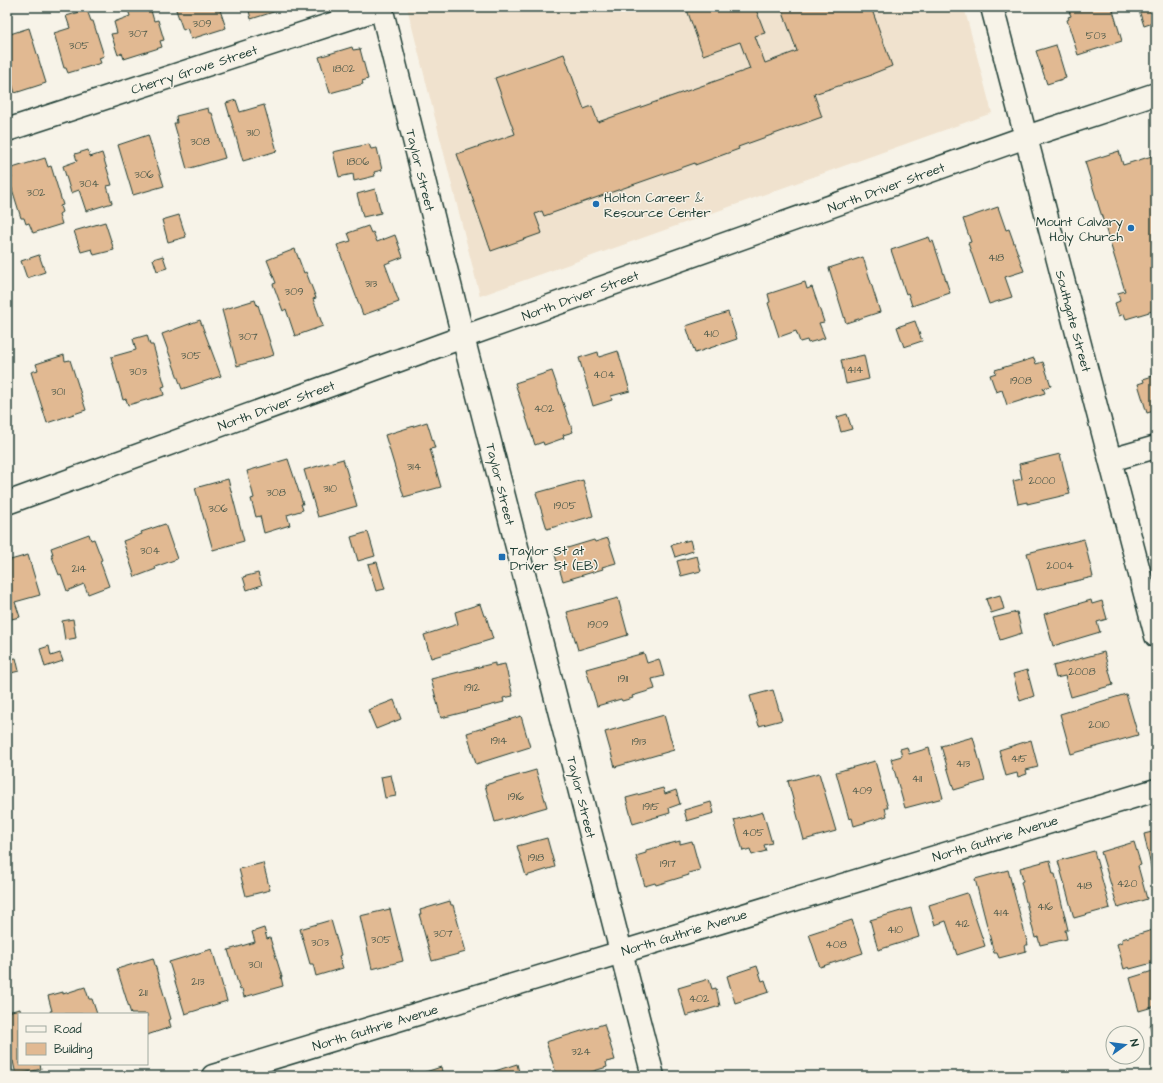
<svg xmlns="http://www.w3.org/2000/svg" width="1163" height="1083" viewBox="0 0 1163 1083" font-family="'Architects Daughter',sans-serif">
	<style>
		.built { fill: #f0e2ce }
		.building { fill: #e1b992; stroke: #1f3d34 }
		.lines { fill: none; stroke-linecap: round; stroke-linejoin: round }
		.minor-casing { stroke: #1f3d34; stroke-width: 25 }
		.minor { stroke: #f7f3e8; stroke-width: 22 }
		.poi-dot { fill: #1f6fb2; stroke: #f7f3e8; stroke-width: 1.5 }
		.labels { text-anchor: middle; stroke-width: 3; stroke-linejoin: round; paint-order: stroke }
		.number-label { font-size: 11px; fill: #505c4c }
		.street-label { font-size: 13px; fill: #1f3d34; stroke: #f7f3e8 }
		.poi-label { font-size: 13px; fill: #1f3d34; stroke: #f7f3e8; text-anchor: start }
	</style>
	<rect width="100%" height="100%" fill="#f7f3e8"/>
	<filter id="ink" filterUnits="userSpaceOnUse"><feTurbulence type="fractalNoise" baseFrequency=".025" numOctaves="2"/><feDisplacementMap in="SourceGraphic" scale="8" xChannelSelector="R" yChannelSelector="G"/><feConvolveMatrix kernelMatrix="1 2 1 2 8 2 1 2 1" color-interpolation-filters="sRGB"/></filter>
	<g filter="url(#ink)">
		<path class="built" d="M407 7H964L992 113 480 296Z"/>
		<g class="building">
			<path d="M127 7H150L154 21 158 20 164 40 160 41 162 47 124 59 122 53 118 55 111 34 117 33 114 22 130 16Z"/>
			<path d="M175 7H219L226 28 191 39 187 28 183 30Z"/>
			<path d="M248 7H280V10L251 19Z"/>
			<path d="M686 7H755L765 33 755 36 765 63 797 51 781 7H871L892 66 872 74V75L814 94 822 117 738 147 739 149 695 165V163L544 216 542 211 535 214 542 233 491 251 457 154 515 134 495 78 564 54 584 109 592 106 598 122 750 69 740 42 703 55Z"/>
			<path d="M1073 7H1112L1122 41 1078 55 1067 20 1069 19 1068 17 1071 16 1068 9Z"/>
			<path d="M1138 7H1156V22L1144 26Z"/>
			<path d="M87 10 91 21H93L104 56 99 58 101 63 68 73 66 68H64L54 33 70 28 66 16Z"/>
			<path d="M29 28 46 83 15 93 7 67V35Z"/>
			<path d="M1056 45 1066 78 1047 84 1036 51Z"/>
			<path d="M352 47 353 50 360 49 368 79 362 81 363 84 330 93 319 57Z"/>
			<path d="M236 100 240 112 264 105 277 151 243 161 226 103Z"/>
			<path d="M208 108 209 113H212L225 158 187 169 174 123H177L176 116Z"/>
			<path d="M148 135 164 186 133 195 118 145Z"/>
			<path d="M369 144 371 149 377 148 382 170 374 172 375 176 354 181 353 174 339 177 333 152Z"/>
			<path d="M88 150 90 157 102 153 112 185 107 186 112 203 86 211 79 190 71 193 63 166 77 161 75 154Z"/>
			<path d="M1119 151 1123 165 1155 155 1156 158V310L1126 319 1124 314 1119 316 1115 303 1120 301 1118 293 1125 291 1085 162Z"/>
			<path d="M45 158 48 167 51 166 63 205 60 206 62 212 59 214 62 224 33 233 29 223 26 224 24 218H21L9 179 12 178 9 169Z"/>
			<path d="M375 189 381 213 363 217 357 194Z"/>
			<path d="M998 207 1006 230 1009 229 1024 271 1005 277 1012 297 989 304 968 243 971 242 963 219Z"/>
			<path d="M179 215 186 237 168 242 162 220Z"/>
			<path d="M105 222 114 250 94 255 92 249 81 252 74 231Z"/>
			<path d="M368 226 371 233 373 232 377 242 395 235 403 257 385 264 399 302 363 315 337 245 351 241 348 233Z"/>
			<path d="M929 237 931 242 933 241 950 293 912 306 908 293 906 294 891 250Z"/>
			<path d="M295 249 304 273 306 272 316 298 313 299 323 326 295 336 286 309 283 311 273 284 276 283 267 260Z"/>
			<path d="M39 255 45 272 27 278 21 261Z"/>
			<path d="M163 256 167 268 157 271 153 259Z"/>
			<path d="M863 257 880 312 846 323 829 268Z"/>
			<path d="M805 282 807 289 812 287 824 322 819 323 825 338 808 343 807 340 800 342 796 331 779 337 768 303 770 302 768 294Z"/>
			<path d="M255 300 257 306 258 305 274 355 237 366 222 310Z"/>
			<path d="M728 312 737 339 695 353 686 326Z"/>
			<path d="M200 320 221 376 182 389 162 334Z"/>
			<path d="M915 321 922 341 904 347 897 327Z"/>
			<path d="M147 335 150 345H153L165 386 162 387 164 395 128 405 126 399 123 400 111 357 136 350 133 339Z"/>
			<path d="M618 351 630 391 611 396 612 400 593 406 579 358 598 352 599 357Z"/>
			<path d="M64 355 65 361 70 360 86 410 47 423 31 372 38 370 36 364Z"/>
			<path d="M864 355 869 379 846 384 841 360Z"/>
			<path d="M1034 358 1036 364 1043 362 1051 386 1043 388 1045 393 1007 405 1002 390 996 392 990 375 996 373 995 370Z"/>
			<path d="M552 371 573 432 563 435 564 438 544 445 543 442 535 445 515 383Z"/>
			<path d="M1156 375V413H1155L1154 411 1147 413 1138 384 1144 382 1143 379Z"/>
			<path d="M847 414 852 429 841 432 837 417Z"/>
			<path d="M427 422 435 448 430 449 441 487 404 497 385 435Z"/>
			<path d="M1060 454 1070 494 1027 504V502L1018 504 1013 481 1022 479 1019 464Z"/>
			<path d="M288 459 303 504H301L303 510 287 515 290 525 264 533 260 516 256 517 251 499 254 498 247 471Z"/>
			<path d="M343 459 357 506 318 517 304 470Z"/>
			<path d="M228 479 244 541 213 550 195 488Z"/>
			<path d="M583 480 593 516 547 529 536 493Z"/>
			<path d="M165 524 177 559 155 567 156 569 135 577 123 541 142 534 141 532Z"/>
			<path d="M368 532 375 556 358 561 351 537Z"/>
			<path d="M89 534 91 540 94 539 102 560 100 561 109 586 88 594 84 584 67 591 61 574 59 575 51 554H53L51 548Z"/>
			<path d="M608 538 616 563 602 567 603 569 563 581 554 552 594 540 595 542Z"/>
			<path d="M1084 539 1093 577 1037 590 1027 553Z"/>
			<path d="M690 540 693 551 675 557 671 545Z"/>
			<path d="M28 555 40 595 15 602 20 617 7 620V561Z"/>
			<path d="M697 556 701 571 681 576 677 561Z"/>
			<path d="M377 562 385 589 376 591 368 564Z"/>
			<path d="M258 573 262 585 247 590 243 577Z"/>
			<path d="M1000 595 1004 609 991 613 986 599Z"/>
			<path d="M618 598 628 635 578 650 567 612Z"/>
			<path d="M1091 600 1092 604 1102 601 1107 619 1097 622 1100 632 1053 646 1044 614Z"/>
			<path d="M480 604 484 616H486L493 639 431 658 424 635 458 624 455 612Z"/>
			<path d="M1017 612 1022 633 1000 640 993 618Z"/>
			<path d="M73 619 76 638 65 640 62 621Z"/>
			<path d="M49 646 51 656 60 653 63 661 45 667 40 649Z"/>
			<path d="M1104 652 1113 685 1071 697 1065 676 1056 678 1053 666Z"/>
			<path d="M644 653 647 663 659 659 664 676 652 679 655 689 632 696 633 698 622 701 621 699 597 706 586 669Z"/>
			<path d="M16 658 19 671 11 673 8 659Z"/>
			<path d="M495 663V666L505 664 513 696 503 698 504 702 441 718 431 679Z"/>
			<path d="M1027 670 1034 696 1020 701 1013 674Z"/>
			<path d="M773 690 782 720 759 726 750 696Z"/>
			<path d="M1126 694 1138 735 1071 754 1060 714Z"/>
			<path d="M394 700 401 719 376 729 368 710Z"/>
			<path d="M664 715 674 750 615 767 605 732Z"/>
			<path d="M521 716 530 747 476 764 467 733Z"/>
			<path d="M973 737 985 781 954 790 941 746Z"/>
			<path d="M1031 740 1038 767 1026 770 1027 774 1018 777 1017 773 1006 776 999 750Z"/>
			<path d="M907 747 909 754 929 748 943 798 905 808 891 759 902 756 900 749Z"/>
			<path d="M875 761 888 808H885L887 816 854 826 852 818 849 819 836 772Z"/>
			<path d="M536 770 547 807 495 822 485 785Z"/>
			<path d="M819 773 836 831 804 840 788 781Z"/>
			<path d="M391 775 396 796 385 798 381 777Z"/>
			<path d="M663 788 665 794 676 790 680 804 669 808 670 813 633 824 626 798Z"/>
			<path d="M711 802 714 813 687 821 684 810Z"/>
			<path d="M763 812 772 843 764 845 766 851 752 855 750 849 743 851 734 820Z"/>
			<path d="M1156 831V890L1144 834Z"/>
			<path d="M547 838 555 867 526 876 517 846Z"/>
			<path d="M680 841V844L692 841 700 870 688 873 689 875 656 885 655 883 645 886 636 856 646 853V850Z"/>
			<path d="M1134 842 1141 865 1138 866 1147 899 1118 908 1101 852Z"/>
			<path d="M1094 851 1110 908 1074 918 1058 861Z"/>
			<path d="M1050 860 1053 874H1055L1068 930H1065L1067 939 1040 945 1038 937 1035 938 1021 882 1023 881 1020 868Z"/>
			<path d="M263 863 270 890 246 896 239 869Z"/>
			<path d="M1008 870 1028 945H1025L1026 951 999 958 997 953H994L975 879Z"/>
			<path d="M967 893 985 946 957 955 946 921 935 925 929 905Z"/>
			<path d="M450 901 451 905H453L466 952 432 961 419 914H421L420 910Z"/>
			<path d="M911 908 919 937 878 950 870 920Z"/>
			<path d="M390 909 403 961 372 969 360 916Z"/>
			<path d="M331 920 341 955 339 956 343 968 316 976 313 964H310L300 929Z"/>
			<path d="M852 920 863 953 820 967 809 934Z"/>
			<path d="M264 928 267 939 270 938 282 977H281L283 986 244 997 242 989 240 990 228 950 255 942 252 932Z"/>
			<path d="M1156 929V962L1130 969 1129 967 1124 969 1117 944 1122 942V939Z"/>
			<path d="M212 949 227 1001 185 1014 169 962Z"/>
			<path d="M153 958 171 1019 169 1020 171 1027 147 1035V1014H131L117 969Z"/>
			<path d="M757 966 762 981 765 980 769 992 735 1003 727 976Z"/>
			<path d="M1156 970V1006L1139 1011 1130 978Z"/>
			<path d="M709 979 712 989 716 988 720 1006 686 1016 678 988Z"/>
			<path d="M85 987 89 999H92L97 1014H51L50 1011H52L48 996 63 992V994Z"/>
			<path d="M20 1009 21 1014H19V1064H40L41 1069 16 1075 13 1061 7 1063V1036H9L7 1029V1012Z"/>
			<path d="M604 1024 615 1060 606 1062 607 1067 578 1076H557L546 1042Z"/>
			<path d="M1156 1024V1049L1150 1025Z"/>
			<path d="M517 1064 520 1076H479Z"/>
			<path d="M441 1067 443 1076H413Z"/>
		</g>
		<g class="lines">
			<g class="minor-casing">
				<g id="minor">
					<path d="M381 7 463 337 653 1076"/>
					<path d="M992 7 1156 636"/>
					<path d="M7 130 381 8"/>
					<path d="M1111 460 1156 447"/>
					<path d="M7 503 463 337 1026 137 1156 94"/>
					<path d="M213 1076 1156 790"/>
				</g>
			</g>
			<use href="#minor" class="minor"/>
		</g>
	</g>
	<g class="poi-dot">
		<circle cx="596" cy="204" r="4"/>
		<circle cx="1131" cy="228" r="4"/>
		<rect x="498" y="553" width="8" height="8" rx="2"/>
	</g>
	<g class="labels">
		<g class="number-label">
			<text x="202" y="27">309</text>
			<text x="138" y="37">307</text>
			<text x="1096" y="39">503</text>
			<text x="79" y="49">305</text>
			<text x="344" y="72">1802</text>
			<text x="253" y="136">310</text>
			<text x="200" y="145">308</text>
			<text x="358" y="165">1806</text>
			<text x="144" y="178">306</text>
			<text x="89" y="187">304</text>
			<text x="36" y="196">302</text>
			<text x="996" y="261">418</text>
			<text x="371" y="287">313</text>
			<text x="294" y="295">309</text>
			<text x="711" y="337">410</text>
			<text x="248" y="340">307</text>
			<text x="191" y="359">305</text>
			<text x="855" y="373">414</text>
			<text x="138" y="375">303</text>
			<text x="604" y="378">404</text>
			<text x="1021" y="384">1908</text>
			<text x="58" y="395">301</text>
			<text x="544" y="412">402</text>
			<text x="414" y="470">314</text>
			<text x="1042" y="484">2000</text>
			<text x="330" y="492">310</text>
			<text x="276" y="496">308</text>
			<text x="565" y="509">1905</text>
			<text x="218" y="512">306</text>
			<text x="150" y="554">304</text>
			<text x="1060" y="569">2004</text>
			<text x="79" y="572">214</text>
			<text x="598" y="628">1909</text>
			<text x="1082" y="675">2008</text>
			<text x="623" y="682">1911</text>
			<text x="472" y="691">1912</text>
			<text x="1099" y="728">2010</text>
			<text x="499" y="744">1914</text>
			<text x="639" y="745">1913</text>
			<text x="1019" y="762">415</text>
			<text x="963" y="767">413</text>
			<text x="917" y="782">411</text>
			<text x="862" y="794">409</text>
			<text x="516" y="800">1916</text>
			<text x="651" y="810">1915</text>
			<text x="753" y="836">405</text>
			<text x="536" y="861">1918</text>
			<text x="668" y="867">1917</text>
			<text x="1127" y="887">420</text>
			<text x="1084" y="889">418</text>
			<text x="1045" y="910">416</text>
			<text x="1001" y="916">414</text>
			<text x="962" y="927">412</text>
			<text x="895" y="933">410</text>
			<text x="443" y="937">307</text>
			<text x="381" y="943">305</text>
			<text x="320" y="946">303</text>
			<text x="836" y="948">408</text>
			<text x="255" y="968">301</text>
			<text x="198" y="985">213</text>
			<text x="143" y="996">211</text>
			<text x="699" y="1002">402</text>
			<text x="581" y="1055">324</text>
		</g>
		<g class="street-label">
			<text transform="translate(194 69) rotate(-18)" y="5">Cherry Grove Street</text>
			<text transform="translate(421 170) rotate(76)" y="5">Taylor Street</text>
			<text transform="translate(886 187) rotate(-20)" y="5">North Driver Street</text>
			<text transform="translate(580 295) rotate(-20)" y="5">North Driver Street</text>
			<text transform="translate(1074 321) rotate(75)" y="5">Southgate Street</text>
			<text transform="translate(276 405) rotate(-20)" y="5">North Driver Street</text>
			<text transform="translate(501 484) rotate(76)" y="5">Taylor Street</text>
			<text transform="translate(582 797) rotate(76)" y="5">Taylor Street</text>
			<text transform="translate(995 838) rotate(-17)" y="5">North Guthrie Avenue</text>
			<text transform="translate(684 932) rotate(-17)" y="5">North Guthrie Avenue</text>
			<text transform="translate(375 1027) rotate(-17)" y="5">North Guthrie Avenue</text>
		</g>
		<g class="poi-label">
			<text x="604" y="202">Holton Career &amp;<tspan x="604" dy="15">Resource Center</tspan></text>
			<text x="1123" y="226" text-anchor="end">Mount Calvary<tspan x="1123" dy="15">Holy Church</tspan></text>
			<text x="510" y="555">Taylor St at<tspan x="510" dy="15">Driver St (EB)</tspan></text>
		</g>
	</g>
	<rect width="1163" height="1083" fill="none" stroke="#f7f3e8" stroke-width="24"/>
	<rect x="12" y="12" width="1139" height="1059" fill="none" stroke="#1f3d34" stroke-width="1.5" filter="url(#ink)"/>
	<rect x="18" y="1013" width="130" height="52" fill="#f7f3e8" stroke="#a1aaa0"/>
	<rect x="26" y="1026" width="20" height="6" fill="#f7f3e8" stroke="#a1aaa0"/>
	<text x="54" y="1033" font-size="12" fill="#1f3d34">Road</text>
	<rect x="26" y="1043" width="20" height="12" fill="#e1b992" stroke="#a1aaa0"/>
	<text x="54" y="1053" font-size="12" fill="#1f3d34">Building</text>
	<g transform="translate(1125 1045) rotate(76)"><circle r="19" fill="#f7f3e8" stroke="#a1aaa0"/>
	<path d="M0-3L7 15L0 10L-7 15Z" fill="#1f6fb2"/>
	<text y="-6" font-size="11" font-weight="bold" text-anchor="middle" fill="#1f3d34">N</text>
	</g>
</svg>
